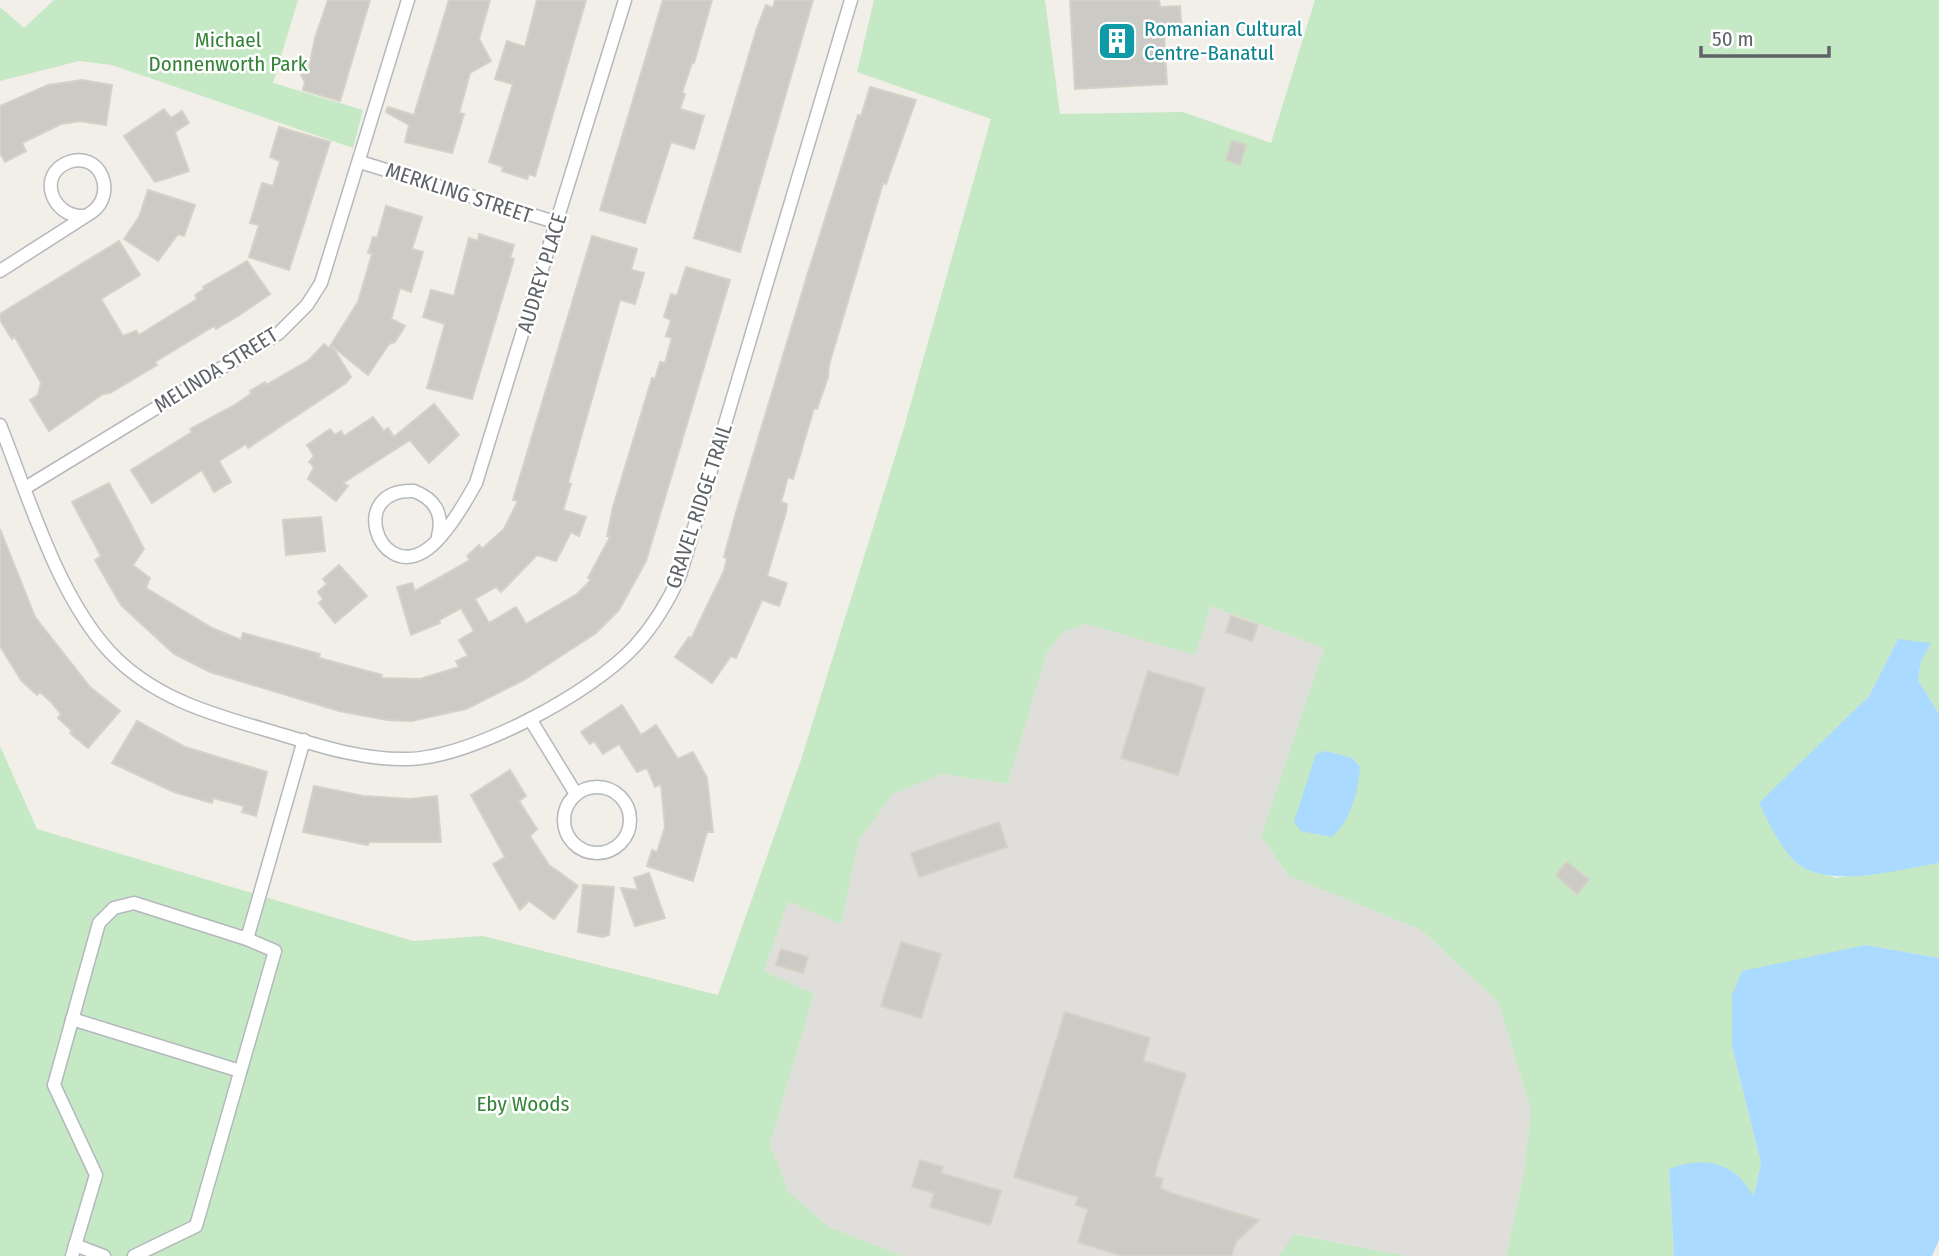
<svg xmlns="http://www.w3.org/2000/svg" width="1939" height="1256" viewBox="0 0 1939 1256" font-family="'Fira Sans Condensed',sans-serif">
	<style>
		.industrial { fill: #e0deda }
		.green { fill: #c5e8c5 }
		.water { fill: #aadaff }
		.building { fill: #cccac5; stroke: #d6d1c6; stroke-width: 2 }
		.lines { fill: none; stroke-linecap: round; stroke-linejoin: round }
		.minor-casing { stroke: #b5b8bc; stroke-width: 15 }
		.minor { stroke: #fff; stroke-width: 12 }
		.labels { text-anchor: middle; stroke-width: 5; stroke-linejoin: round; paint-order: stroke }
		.culture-label { font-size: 21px; fill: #0d838f; stroke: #fff; text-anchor: start }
		.park-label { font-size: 21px; fill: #348238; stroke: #fff }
		.street-label { font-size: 21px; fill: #5f6368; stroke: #fff }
	</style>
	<rect width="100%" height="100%" fill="#f1efe8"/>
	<path class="industrial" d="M1211 606 1324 648 1261 836 1289 876 1421 930 1498 1002 1531 1110 1523 1177 1506 1256H1406L1295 1234 1279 1256H903L829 1227 789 1192 770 1144 814 994 764 971 788 902 841 923 859 840 892 794 942 774 1008 784 1046 655 1062 633 1086 624 1194 654Z"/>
	<g class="green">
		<path d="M54 0H298L273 83 363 110 353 148 112 65 79 61 0 81V7L24 28Z"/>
		<path d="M874 0H1045L1060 114 1183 112 1271 143 1315 0H1939V714L1918 680 1921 661 1898 639 1869 696 1759 804 1800 866 1836 878 1939 863V958L1866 945 1732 1047 1761 1163 1754 1197 1737 1175 1669 1169 1674 1256H1506L1523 1177 1531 1110 1498 1002 1421 930 1289 876 1261 836 1324 648 1211 606 1195 655 1086 624 1062 633 1046 655 1008 784 942 774 893 794 859 840 841 924 788 902 764 971 814 994 770 1144 789 1192 829 1227 903 1256H0V746L37 829 413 941 483 936 718 995 801 760 903 431 991 119 857 72Z"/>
		<path d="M1294 1234 1406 1256H1279Z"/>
	</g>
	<g class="water">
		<path d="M1898 639 1931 643 1921 661 1918 680 1939 714V863C1900 869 1835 888 1801 866 1784 855 1768 822 1759 803L1869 696Z"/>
		<path d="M1326 751 1352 758 1360 767C1358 793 1351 819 1332 837L1301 831 1294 822 1316 754Z"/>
		<path d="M1866 945 1939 958V1240L1932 1256H1674L1669 1169C1692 1160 1716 1158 1737 1175 1744 1180 1749 1191 1754 1196L1761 1163 1732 1047V995L1742 971Z"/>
	</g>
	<g class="building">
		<path d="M328 0H370L340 101 303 90 305 82 301 75 308 72 315 38Z"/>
		<path d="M449 0H490L479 39 491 61 470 73 459 113 464 114 452 153 405 142 409 125 386 112 388 107 414 115Z"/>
		<path d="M537 0H586L535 176 529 174 527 179 502 171 503 167 489 162 513 84 495 79 507 41 525 47Z"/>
		<path d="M663 0H712L694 63H692L682 93 685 94 680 109 704 116 694 149 671 142 645 223 600 210Z"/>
		<path d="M775 0H813L740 252 694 238 757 28 766 5 773 8Z"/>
		<path d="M1070 0H1159L1160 7 1180 6 1182 33 1164 34 1167 84 1075 89Z"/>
		<path d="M82 80 112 85 106 125 80 121 61 124 22 143 26 151 5 162 0 153V106L48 85Z"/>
		<path d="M870 87 916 100 886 184 883 183 829 365 828 377 817 409 814 408 793 479 788 477 781 502 787 504 786 512 767 576 787 583 779 606 762 600 736 658 731 656 712 683 675 657 689 637 691 639 724 571 727 558 724 557 735 516 807 276 858 115 861 116Z"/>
		<path d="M164 109 171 118 182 111 189 123 175 132 189 171 155 182 124 136Z"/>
		<path d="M279 127 330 142 289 270 249 257 259 225 250 223 262 183 273 186 280 161 270 157Z"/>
		<path d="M1232 141 1246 145 1240 165 1226 160Z"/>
		<path d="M148 190 195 205 184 236 178 234 158 261 124 239 139 217Z"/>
		<path d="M386 206 422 217 412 249 423 252 411 292 400 288 391 319 405 326 395 342 389 344 368 375 332 346 351 377 346 383 248 448 246 444 219 461 231 482 214 492 202 470 152 503 131 470 192 432 190 429 233 406 252 393 250 391 265 382 266 385 309 360 324 344 329 348 358 302 372 254 368 253 373 237 377 238Z"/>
		<path d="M479 234 514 245 510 258 514 259 472 399 427 388 445 324 423 317 431 290 454 296 469 238 478 241Z"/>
		<path d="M592 236 637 249 631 270 644 273 635 304 620 300 568 483 571 484 563 510 586 517 579 536 571 532 556 561 537 555 501 592 496 587 475 599 489 623 516 607 526 624 577 594 591 580 588 578 610 537 607 536 613 507 652 378 655 379 660 362 665 363 672 338 666 336 671 320 664 317 671 294 677 296 686 267 730 280 646 561 619 610 596 633 524 680 466 709 411 721 387 720 339 711 210 672 174 654 121 605 95 560 101 556 72 502 109 483 144 549 133 565 150 578 146 588 212 628 241 640 243 633 320 654 319 658 382 675 381 678 420 679 459 667 456 661 468 656 459 640 474 631 461 608 439 620 440 623 411 635 397 587 412 583 415 591 444 575 470 560 467 556 479 545 482 549 504 529 518 501 513 500Z"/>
		<path d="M119 241 140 275 101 299 123 336 136 331 139 335 197 299 195 295 204 289 203 287 247 261 270 294 238 316 216 329 214 326 155 362 157 365 110 393 103 394 49 431 30 400 38 395 41 383 15 337 12 339 0 320V314Z"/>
		<path d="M434 404 459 435 429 463 410 440 343 483 348 486 336 501 308 479 314 467 309 462 314 456 307 445 330 429 335 435 341 431 344 436 373 417 384 431 388 428 394 437Z"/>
		<path d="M321 517 325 551 286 555 283 520Z"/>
		<path d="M0 529 35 617 90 687 120 711 88 748 70 733 72 731 58 718 61 714 51 702 40 692 37 695 21 680 0 646Z"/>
		<path d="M339 565 367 596 335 623 319 603 323 599 318 592 327 584 323 579Z"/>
		<path d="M1231 616 1258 625 1252 641 1226 632Z"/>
		<path d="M1148 671 1205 688 1178 775 1121 758Z"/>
		<path d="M622 705 641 735 656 725 678 759 693 752 707 778 713 832H707L693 881 647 866 652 850 657 852 665 827 661 784 655 787 647 768 637 772 619 744 603 754 594 741 590 744 581 732Z"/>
		<path d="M137 721 185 747 267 772 256 816 242 812 244 806 213 798 212 803 174 792 112 763Z"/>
		<path d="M510 770 526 796 519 801 537 829 530 836 549 865 578 886 554 919 529 901 520 910 493 864 505 857 471 795Z"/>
		<path d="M314 786 363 796 410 799 437 796 441 842H369L368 845 303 832Z"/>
		<path d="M999 822 1007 847 919 877 911 853Z"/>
		<path d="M1567 862 1589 880 1577 894 1556 875Z"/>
		<path d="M649 873 665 918 635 926 621 888 638 890 634 878Z"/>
		<path d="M583 885 614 887 609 935 602 937 578 932Z"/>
		<path d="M901 942 941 954 921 1018 881 1006Z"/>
		<path d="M781 949 808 957 803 973 776 965Z"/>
		<path d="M1065 1012 1150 1038 1143 1061 1186 1074 1154 1176 1163 1179 1160 1188 1171 1193 1259 1220 1236 1242 1231 1256H1122L1078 1242 1088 1209 1076 1205 1078 1197 1014 1177Z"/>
		<path d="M920 1160 943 1167 941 1173 1001 1191 990 1225 930 1207 934 1193 912 1187Z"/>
	</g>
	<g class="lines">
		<g class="minor-casing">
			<g id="minor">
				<path d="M360 162 558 223"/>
				<path d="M0 271 92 212C117 194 101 151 69 162 36 174 52 217 83 216"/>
				<path d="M0 425C29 497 57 595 110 652 151 696 207 713 263 729 311 743 357 760 407 759 470 759 593 692 635 646 654 625 669 600 680 575L851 0"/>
				<path d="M25 488 279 333 307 305 321 283 408 0"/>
				<path d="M438 536C444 514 435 499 414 491 348 488 377 578 423 552 443 541 465 503 476 483L625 0"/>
				<path d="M530 719 576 794"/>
				<circle cx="597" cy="820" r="33"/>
				<path d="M72 1019 240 1071"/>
				<path d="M75 1245 104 1256"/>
				<path d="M72 1256 96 1175 54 1085 99 923 114 908 134 903 247 939 304 740"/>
				<path d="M134 1256 196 1226 275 951 247 939"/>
			</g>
		</g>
		<use href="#minor" class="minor"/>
	</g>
	<defs>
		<g id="building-square" transform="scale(2.0125)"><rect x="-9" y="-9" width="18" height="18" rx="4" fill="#0f9aa8" stroke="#fff"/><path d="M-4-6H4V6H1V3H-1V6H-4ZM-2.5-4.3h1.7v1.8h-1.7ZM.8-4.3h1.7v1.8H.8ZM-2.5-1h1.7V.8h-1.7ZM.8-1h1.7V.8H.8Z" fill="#fff"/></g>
	</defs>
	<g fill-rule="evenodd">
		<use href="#building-square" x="1117" y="41"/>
	</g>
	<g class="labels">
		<g class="culture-label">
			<text x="1144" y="36">Romanian Cultural<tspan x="1144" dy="24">Centre-Banatul</tspan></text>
		</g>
		<g class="park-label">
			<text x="228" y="47">Michael<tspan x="228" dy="24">Donnenworth Park</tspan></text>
			<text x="523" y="1111">Eby Woods</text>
		</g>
		<g class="street-label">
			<text transform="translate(459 193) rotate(18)" y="7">MERKLING STREET</text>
			<text transform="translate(542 273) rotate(-73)" y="7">AUDREY PLACE</text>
			<text transform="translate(216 370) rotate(-32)" y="7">MELINDA STREET</text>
			<text transform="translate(699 506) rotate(-72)" y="7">GRAVEL RIDGE TRAIL</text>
		</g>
	</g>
	<path d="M1701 46v10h128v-10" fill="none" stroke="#5f6368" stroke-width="3.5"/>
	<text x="1712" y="46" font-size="21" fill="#5f6368" stroke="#ffffff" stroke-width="5" paint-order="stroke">50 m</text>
</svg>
